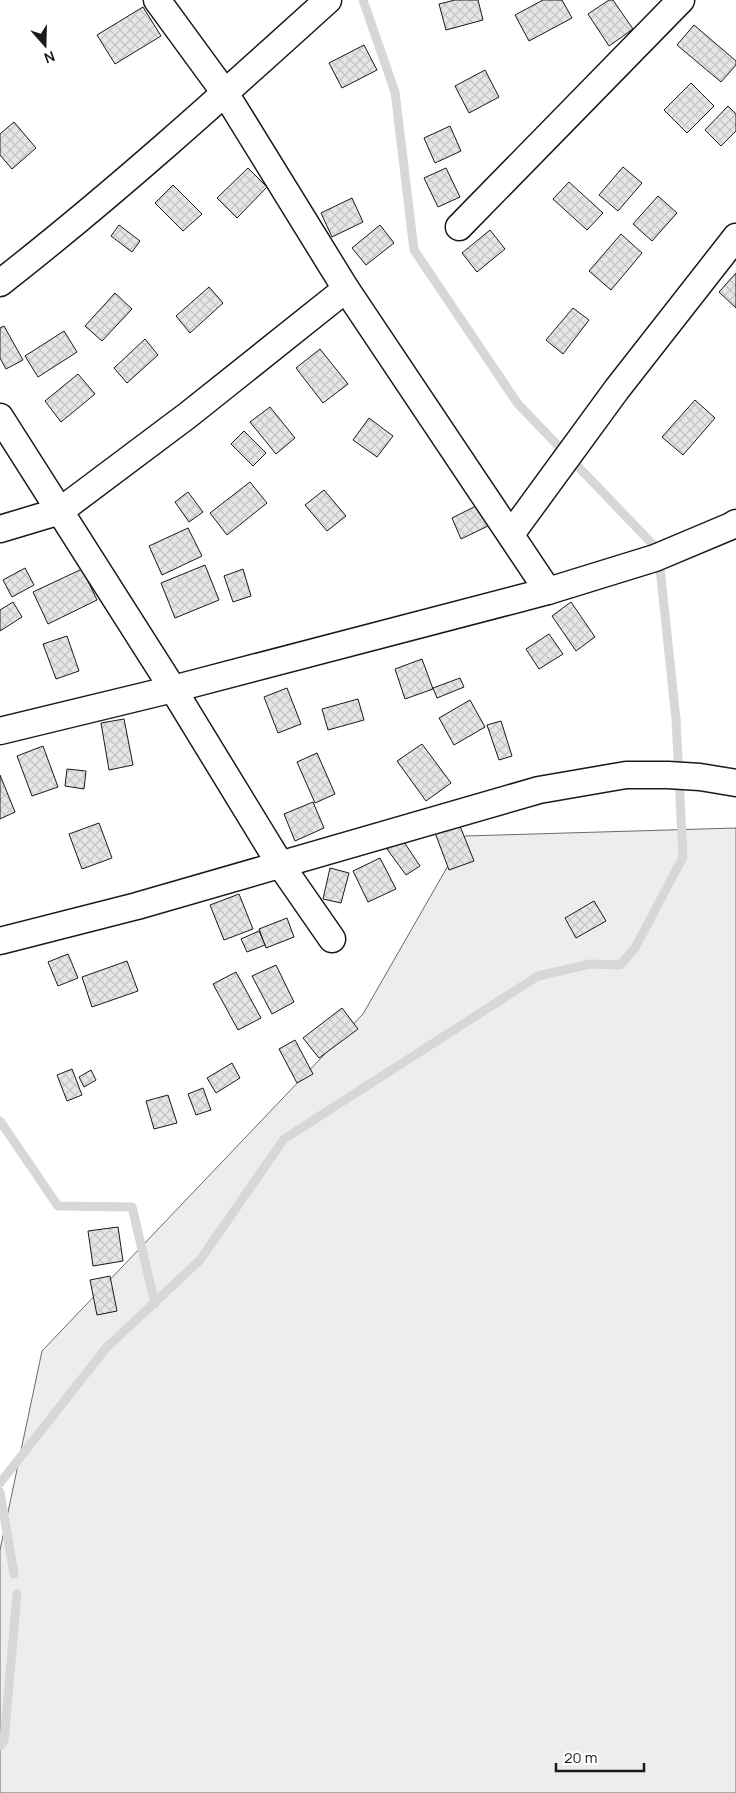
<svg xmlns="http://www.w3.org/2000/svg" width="736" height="1793" viewBox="0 0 736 1793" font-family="Manrope,sans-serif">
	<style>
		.green { fill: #ededed; stroke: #6a6a6a }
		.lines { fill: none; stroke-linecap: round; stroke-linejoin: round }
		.stream { stroke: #d7d7d7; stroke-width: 9 }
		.building { fill: url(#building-cross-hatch); stroke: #1a1a1a }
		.minor-casing { stroke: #1a1a1a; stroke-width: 29 }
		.minor { stroke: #fff; stroke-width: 26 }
	</style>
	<defs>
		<pattern id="building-cross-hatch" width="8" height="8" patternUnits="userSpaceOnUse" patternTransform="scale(1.25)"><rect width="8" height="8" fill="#e6e6e6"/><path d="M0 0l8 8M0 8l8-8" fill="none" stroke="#c5c5c5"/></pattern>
	</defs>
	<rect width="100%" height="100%" fill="#fff"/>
	<path class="green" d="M736 828V1793H0V1550L42 1351 363 1014 465 836Z"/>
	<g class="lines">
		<g class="stream">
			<path d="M0 1121 58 1206 132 1207 155 1304"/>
			<path d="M0 1483 106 1348 200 1260 284 1139 538 976 590 964 620 965 635 948 683 857 676 719 660 568 662 554 518 404 414 250 395 92 363 0"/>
			<path d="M0 1492 14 1574"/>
			<path d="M0 1746 4 1741 17 1594"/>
		</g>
	</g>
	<g class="building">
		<path d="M455 0H478L483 20 446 30 439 4Z"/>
		<path d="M543 0H562L572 18 529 41 515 15Z"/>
		<path d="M609 0H613L633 29 609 46 588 14Z"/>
		<path d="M143 7 161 36 115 64 97 35Z"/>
		<path d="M694 25 736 61V65L721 82 677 45Z"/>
		<path d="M364 45 377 70 342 88 329 63Z"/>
		<path d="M485 70 499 97 469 113 455 86Z"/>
		<path d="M691 83 714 106 687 133 664 110Z"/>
		<path d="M728 106 736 114V131L721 146 705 130Z"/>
		<path d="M14 122 36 148 12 169 0 155V134Z"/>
		<path d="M450 126 461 151 435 163 424 138Z"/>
		<path d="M623 167 642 183 618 211 599 195Z"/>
		<path d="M248 168 267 187 237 218 217 198Z"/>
		<path d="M446 168 460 197 438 207 424 178Z"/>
		<path d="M569 182 603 213 587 230 553 199Z"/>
		<path d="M173 185 202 214 183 231 155 203Z"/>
		<path d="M658 196 677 213 652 241 633 224Z"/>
		<path d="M352 198 363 222 332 237 321 213Z"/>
		<path d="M119 225 140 241 132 252 111 236Z"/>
		<path d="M380 225 394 243 366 265 352 248Z"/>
		<path d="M490 230 505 249 477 272 462 253Z"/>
		<path d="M621 234 642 253 611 290 589 271Z"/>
		<path d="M736 273V308L719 292Z"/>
		<path d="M209 287 223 303 190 333 176 316Z"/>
		<path d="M115 293 132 309 102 341 85 326Z"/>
		<path d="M573 308 589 320 563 354 546 340Z"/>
		<path d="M4 326 23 360 6 369 0 358V328Z"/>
		<path d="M64 331 77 352 38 377 25 356Z"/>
		<path d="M145 339 158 355 127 383 114 368Z"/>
		<path d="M320 349 348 384 323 403 296 368Z"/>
		<path d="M78 374 95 394 61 422 45 401Z"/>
		<path d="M695 400 715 418 683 455 662 437Z"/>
		<path d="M270 407 295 438 276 454 250 422Z"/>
		<path d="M369 418 393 436 377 457 353 440Z"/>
		<path d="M244 431 266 453 253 466 231 444Z"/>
		<path d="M250 482 267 503 227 535 210 513Z"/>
		<path d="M324 490 346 516 327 531 305 505Z"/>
		<path d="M188 492 203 512 189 522 175 502Z"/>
		<path d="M480 504 490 525 461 539 452 518Z"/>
		<path d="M188 528 202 556 162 575 149 546Z"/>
		<path d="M205 565 219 600 175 618 161 583Z"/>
		<path d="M25 568 34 585 12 597 3 580Z"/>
		<path d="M82 569 97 600 48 624 33 592Z"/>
		<path d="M243 569 251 596 233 602 224 576Z"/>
		<path d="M13 602 22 617 0 631V610Z"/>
		<path d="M571 602 595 637 576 651 552 616Z"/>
		<path d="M549 634 563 654 539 669 526 649Z"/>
		<path d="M67 636 79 671 56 679 43 644Z"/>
		<path d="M422 659 433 689 405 699 395 669Z"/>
		<path d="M460 678 464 687 437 698 433 688Z"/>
		<path d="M287 688 301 724 278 733 264 697Z"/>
		<path d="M358 699 364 720 328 730 322 709Z"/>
		<path d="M470 700 485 727 454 745 439 718Z"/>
		<path d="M124 719 133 765 109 770 101 723Z"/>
		<path d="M501 721 512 756 499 760 487 725Z"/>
		<path d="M422 744 451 783 426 801 397 761Z"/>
		<path d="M43 746 58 787 32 796 17 756Z"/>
		<path d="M317 753 335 794 315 803 297 762Z"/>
		<path d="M67 769 86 771 84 789 65 786Z"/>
		<path d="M0 775 15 812 0 819Z"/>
		<path d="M313 802 324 828 295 841 284 814Z"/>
		<path d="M458 821 474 861 449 870 434 830Z"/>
		<path d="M99 823 112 858 82 869 69 834Z"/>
		<path d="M402 839 420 866 406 875 387 849Z"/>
		<path d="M380 858 396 889 368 902 353 871Z"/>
		<path d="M330 868 349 873 341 903 323 899Z"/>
		<path d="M239 894 253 929 224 940 210 905Z"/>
		<path d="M594 901 606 921 576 938 565 918Z"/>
		<path d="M287 918 294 937 266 948 259 929Z"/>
		<path d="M259 931 265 945 247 952 241 939Z"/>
		<path d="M68 954 78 978 58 986 48 962Z"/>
		<path d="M127 961 138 991 92 1007 82 977Z"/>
		<path d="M276 965 294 1002 272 1014 252 976Z"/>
		<path d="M236 972 261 1018 238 1030 213 984Z"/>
		<path d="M342 1008 358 1029 319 1058 303 1038Z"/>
		<path d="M295 1040 313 1074 297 1083 279 1049Z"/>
		<path d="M232 1063 240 1078 216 1093 207 1078Z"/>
		<path d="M72 1069 82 1095 67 1101 57 1075Z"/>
		<path d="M91 1070 96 1080 84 1087 79 1077Z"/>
		<path d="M203 1088 211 1110 196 1115 188 1094Z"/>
		<path d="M168 1095 177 1123 154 1129 146 1101Z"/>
		<path d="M118 1227 123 1261 93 1266 88 1231Z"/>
		<path d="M110 1276 117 1311 97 1315 90 1280Z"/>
	</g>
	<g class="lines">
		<g class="minor-casing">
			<g id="minor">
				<path d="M157 0 225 93 346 289 548 591"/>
				<path d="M459 227 681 0"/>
				<path d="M0 283C114 194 221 97 328 0"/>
				<path d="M0 417 173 689 280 864 332 939"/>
				<path d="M0 529 60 511 188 415 346 289"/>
				<path d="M511 534 617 389 736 237"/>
				<path d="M0 731 173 689 548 591 655 558 731 526 736 523"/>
				<path d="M0 941 137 906 539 790 626 775H668L700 777 736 783"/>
			</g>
		</g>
		<use href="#minor" class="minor"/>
	</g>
	<g transform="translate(45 45) rotate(160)" stroke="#ffffff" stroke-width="4" paint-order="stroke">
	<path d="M0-4L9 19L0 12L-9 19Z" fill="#1a1a1a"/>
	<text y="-8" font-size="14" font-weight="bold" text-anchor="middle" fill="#1a1a1a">N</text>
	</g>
	<path d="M556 1763v8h88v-8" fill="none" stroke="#1a1a1a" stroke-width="2.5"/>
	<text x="564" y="1763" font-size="15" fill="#1a1a1a" stroke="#ffffff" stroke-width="4" paint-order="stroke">20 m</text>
</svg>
